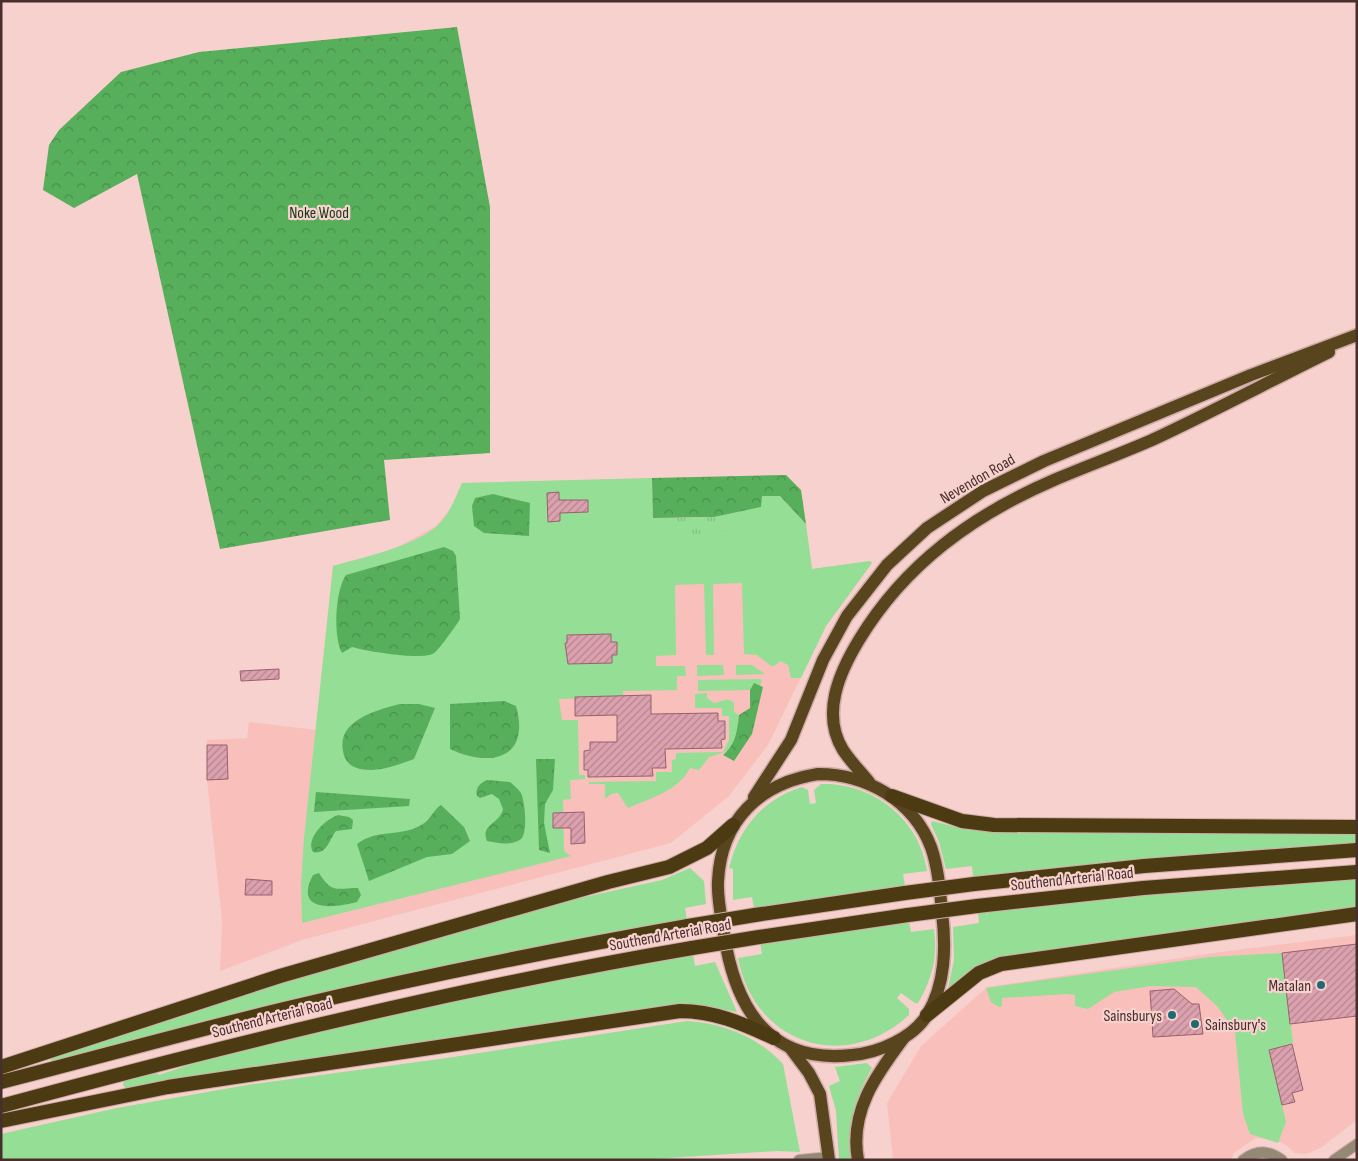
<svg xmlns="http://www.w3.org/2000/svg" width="1358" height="1161" viewBox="0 0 1358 1161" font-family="'Sofia Sans Condensed',sans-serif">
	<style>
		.built { fill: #f9c0bb }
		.grass { fill: #94de95 }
		.forest { fill: url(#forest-crowns) }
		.park { fill: url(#park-tufts) }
		.building { fill: url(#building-hatch); stroke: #97616d }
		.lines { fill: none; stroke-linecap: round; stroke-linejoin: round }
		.minor-casing { stroke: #d0adaa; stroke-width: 12 }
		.tertiary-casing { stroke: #d0adaa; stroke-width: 12 }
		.primary-casing { stroke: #d0adaa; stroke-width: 15 }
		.trunk-casing { stroke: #d0adaa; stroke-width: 16 }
		.minor { stroke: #938974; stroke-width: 10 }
		.tertiary { stroke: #938974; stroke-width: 10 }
		.primary { stroke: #58451d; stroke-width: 12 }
		.trunk { stroke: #4c3a12; stroke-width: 14 }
		.trunk-bridge-casing { stroke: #d0adaa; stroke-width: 16; stroke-linecap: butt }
		.trunk-bridge { stroke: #4c3a12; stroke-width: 14 }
		.poi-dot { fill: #206b73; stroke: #f7d1cd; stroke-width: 2 }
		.labels { text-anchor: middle; stroke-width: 4.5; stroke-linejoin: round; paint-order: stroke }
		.park-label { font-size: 16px; fill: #153917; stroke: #f7d1cd }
		.street-label { font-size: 16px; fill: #472f2d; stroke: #f7d1cd }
		.poi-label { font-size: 16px; fill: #472f2d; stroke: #f7d1cd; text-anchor: end }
	</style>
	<defs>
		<pattern id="forest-crowns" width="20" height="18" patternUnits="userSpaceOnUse" patternTransform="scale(1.25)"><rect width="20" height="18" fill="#57af5b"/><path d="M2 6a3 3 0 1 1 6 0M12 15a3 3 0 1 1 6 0" fill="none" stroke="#4a8f4c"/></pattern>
		<pattern id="park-tufts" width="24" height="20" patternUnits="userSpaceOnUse" patternTransform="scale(1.25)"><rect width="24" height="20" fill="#94de95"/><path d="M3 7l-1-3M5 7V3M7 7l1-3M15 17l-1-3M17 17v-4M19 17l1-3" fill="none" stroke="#81bf81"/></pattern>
		<pattern id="building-hatch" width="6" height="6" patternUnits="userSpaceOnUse" patternTransform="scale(1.25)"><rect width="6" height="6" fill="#dca1ae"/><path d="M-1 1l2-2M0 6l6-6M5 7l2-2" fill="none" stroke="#b4848e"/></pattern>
	</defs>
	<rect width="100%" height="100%" fill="#f7d1cd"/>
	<g class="built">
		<path d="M786 475 801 490 812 569 870 561 872 563 826 626 768 745 729 796 671 843 302 940 220 971 222 921 207 780V740L247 738 249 722 317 730 333 566 394 549 436 526 451 508 462 483Z"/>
		<path d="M1357 935V1120L1322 1147 1306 1154 1295 1153 1286 1145 1272 1139 1256 1138 1234 1153 1231 1160H893L887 1103 921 1046 987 987 1220 952Z"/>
	</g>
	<g class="grass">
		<path d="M652 478 653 518H673L674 540 723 530 722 524 714 517 760 507 762 496H780L806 524 812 569 870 561 872 563 826 626 801 678H791L788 665 780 661 776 665 771 666 757 655 744 654 742 583 713 584 714 655H706L704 584 675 585 676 655 656 656V666H685L686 676H677V690L623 691V696L559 699 562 720H578L579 775H585V779L570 780 571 799 563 800 564 851 571 856 302 923 301 884 304 838 333 566C365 557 412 547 437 526 450 514 455 498 462 483Z"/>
		<path d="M697 665H723L724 675 697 676Z"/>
		<path d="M736 665H752L765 674 736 675Z"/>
		<path d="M760 679 762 681 760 686 754 683 750 690 698 691V680Z"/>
		<path d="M707 693V698L714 703C722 702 727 696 734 703V712L739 715C736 744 738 749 709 757L699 770 690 768C678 791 651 798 628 808L618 793 611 794 605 799V784H589V782L656 781V772H672V760L676 759V753L723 752 729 740V716H722V708H695V694Z"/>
		<path d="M821 784C872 782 920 819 927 871L903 874 905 886 754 908 752 897 733 900V869L729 868C739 828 762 800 802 787L808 790 810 804 816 803 814 790Z"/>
		<path d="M932 821 960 828 995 832H1357V844L1226 852 973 878 972 866 946 869 939 842 931 824Z"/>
		<path d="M690 868 704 881 706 904 685 908 687 920 483 958 52 1062 50 1057 220 1001 567 901 662 880Z"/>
		<path d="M1357 879V907L1005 957 973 969 950 989 948 988 954 960 953 927 979 923 978 913 1144 894Z"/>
		<path d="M909 922 911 932 934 929C938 957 932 979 918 1003H915L901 993 897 998 909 1009V1015C845 1074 754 1044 738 958L762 954 760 943Z"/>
		<path d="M1282 953 1293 1043 1269 1050 1286 1122 1278 1143 1250 1134 1243 1114 1235 1032 1218 1007 1196 987 1150 986 1114 992 1088 1009 1075 1006V995L1067 994 1002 998V1006L999 1007 991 1002 986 988 1210 957Z"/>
		<path d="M693 954 695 966 715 962 737 1012 698 1005 670 1006 245 1068 126 1089 123 1085 124 1080 155 1071 159 1075C242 1046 329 1028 415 1009 507 990 600 971 693 954Z"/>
		<path d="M687 1021C723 1023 758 1037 783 1064L800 1152 776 1151 639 1160H1V1134L117 1108 247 1085 447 1058Z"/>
		<path d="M867 1063 872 1068C856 1095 846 1128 851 1160H839L836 1111 829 1086 840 1081 835 1067Z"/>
	</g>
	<g class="forest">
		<path d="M457 27 490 207V453L384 460 390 520 220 549 137 174 74 208 43 190 49 145 59 130 121 72 199 52Z"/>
		<path d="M786 475 801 490 806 524 780 496H762L761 507 714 517 653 518 652 478Z"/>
		<path d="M493 494 530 503 529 536 484 533 474 526 472 506 475 498Z"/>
		<path d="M444 547 453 551 456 556 460 619C458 623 438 651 434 653 423 661 366 651 352 647L342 653C333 636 335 591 346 575Z"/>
		<path d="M754 683 763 687 752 734 734 761 723 755C736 744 737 732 739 715L750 708V690Z"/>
		<path d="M504 701 516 706C531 759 490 768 450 749V704Z"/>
		<path d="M400 704H419L435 708 414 759C397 765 375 774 357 768 349 766 344 759 343 751 337 720 377 710 400 704Z"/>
		<path d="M536 759H555L553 790 545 804 544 823 550 853 539 850Z"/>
		<path d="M487 780 510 782C514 785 518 789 521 793 525 801 528 833 521 839 513 846 496 843 487 841 480 824 500 824 503 809L499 799 492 794 480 798 477 796C475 788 480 783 487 780Z"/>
		<path d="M316 792 410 799 409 806 314 812Z"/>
		<path d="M441 805 464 827 470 841 452 854 427 857 369 881 357 844C378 828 401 838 423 824 431 819 433 810 441 805Z"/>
		<path d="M338 815 349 817 353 820 352 829 336 831C329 840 327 855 313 852 305 838 326 819 338 815Z"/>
		<path d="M319 873C332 894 336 888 358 888L361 895 357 902C335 908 293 913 313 875Z"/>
	</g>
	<path class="park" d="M714 517 722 524 723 530 715 539 673 540V518Z"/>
	<g class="building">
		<path d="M559 492V500H588V512L560 513V521L548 522 547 493Z"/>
		<path d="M611 634V642H617V655H612V663L568 664 565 643H567V635Z"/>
		<path d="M279 669V679L241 681 240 671Z"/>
		<path d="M651 695V714L718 713V721H725V739L721 740 722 748 665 749 666 768H652L653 776 588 777V770H584V751L590 750V742H617V715L575 716V697Z"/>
		<path d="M207 745H227L228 779 207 780Z"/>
		<path d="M584 812 585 843 571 844V828H553V813Z"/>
		<path d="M246 879 272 881V895H245Z"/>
		<path d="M1357 944V1016L1290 1024 1282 953Z"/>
		<path d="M1174 989 1192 1004H1199L1203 1034 1153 1037 1150 991Z"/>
		<path d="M1292 1044 1303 1090 1292 1093 1295 1102 1282 1105 1269 1050Z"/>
	</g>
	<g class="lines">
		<g class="minor-casing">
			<g id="minor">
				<path d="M1243 1160C1256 1150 1269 1150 1282 1160"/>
				<path d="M1334 1160 1357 1144"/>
			</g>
		</g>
		<g class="tertiary-casing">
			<path id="tertiary" d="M799 1160 829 1157"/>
		</g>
		<g class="primary-casing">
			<g id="primary">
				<path d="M818 774C866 774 913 800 931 847 938 867 940 890 942 912 946 946 946 984 927 1015 913 1038 878 1053 852 1055 768 1065 735 1007 724 934 721 916 717 898 718 881 721 820 760 783 818 774Z"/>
				<path d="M869 782C861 772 850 761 843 750 821 714 839 673 859 640 905 564 973 515 1054 480 1087 466 1120 454 1152 440 1212 412 1270 381 1329 352"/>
				<path d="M754 797 791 740 823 660 847 616 887 565 927 528 983 491 1044 461 1251 375 1357 335"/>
				<path d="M791 1049 809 1073 820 1094 829 1160"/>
				<path d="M858 1160C849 1112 876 1075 903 1039"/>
			</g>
		</g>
		<g class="trunk-casing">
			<g id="trunk">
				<path d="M892 796 962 821 994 825 1357 827"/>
				<path d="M974 884 1144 866 1357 850"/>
				<path d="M977 906 1143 888 1357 872"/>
				<path d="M755 915 905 893"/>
				<path d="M759 937 908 915"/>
				<path d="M927 1015 979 973 1001 964 1357 914"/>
				<path d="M1 1067 280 976 608 882 669 867 707 848 733 825"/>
				<path d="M1 1082C95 1058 189 1032 284 1009 418 977 553 950 688 926"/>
				<path d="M1 1106C230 1044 458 988 692 948"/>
				<path d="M1 1121 168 1087 680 1011C715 1011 743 1024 774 1038"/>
			</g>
		</g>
		<use href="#minor" class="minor"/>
		<use href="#tertiary" class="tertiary"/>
		<use href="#primary" class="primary"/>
		<use href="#trunk" class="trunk"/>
		<g class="trunk-bridge-casing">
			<g id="trunk-bridge">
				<path d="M905 893 974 884"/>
				<path d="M908 915 977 906"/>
				<path d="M688 926 755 915"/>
				<path d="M692 948 759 937"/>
			</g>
		</g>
		<use href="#trunk-bridge" class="trunk-bridge"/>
	</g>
	<g class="poi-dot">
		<circle cx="1321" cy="985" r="5"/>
		<circle cx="1172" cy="1015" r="5"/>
		<circle cx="1195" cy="1024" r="5"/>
	</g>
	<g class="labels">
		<g class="park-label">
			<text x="319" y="218">Noke Wood</text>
		</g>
		<g class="street-label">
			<text transform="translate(977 478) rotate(-30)" y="6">Nevendon Road</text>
			<text transform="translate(1072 878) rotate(-6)" y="6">Southend Arterial Road</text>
			<text transform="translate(670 934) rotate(-10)" y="6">Southend Arterial Road</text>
			<text transform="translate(272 1017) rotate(-14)" y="6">Southend Arterial Road</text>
		</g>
		<g class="poi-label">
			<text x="1311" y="991">Matalan</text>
			<text x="1162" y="1021">Sainsburys</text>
			<text x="1205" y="1030" text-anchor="start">Sainsbury's</text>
		</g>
	</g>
	<rect width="1358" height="1161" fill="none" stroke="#472f2d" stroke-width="5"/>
</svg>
